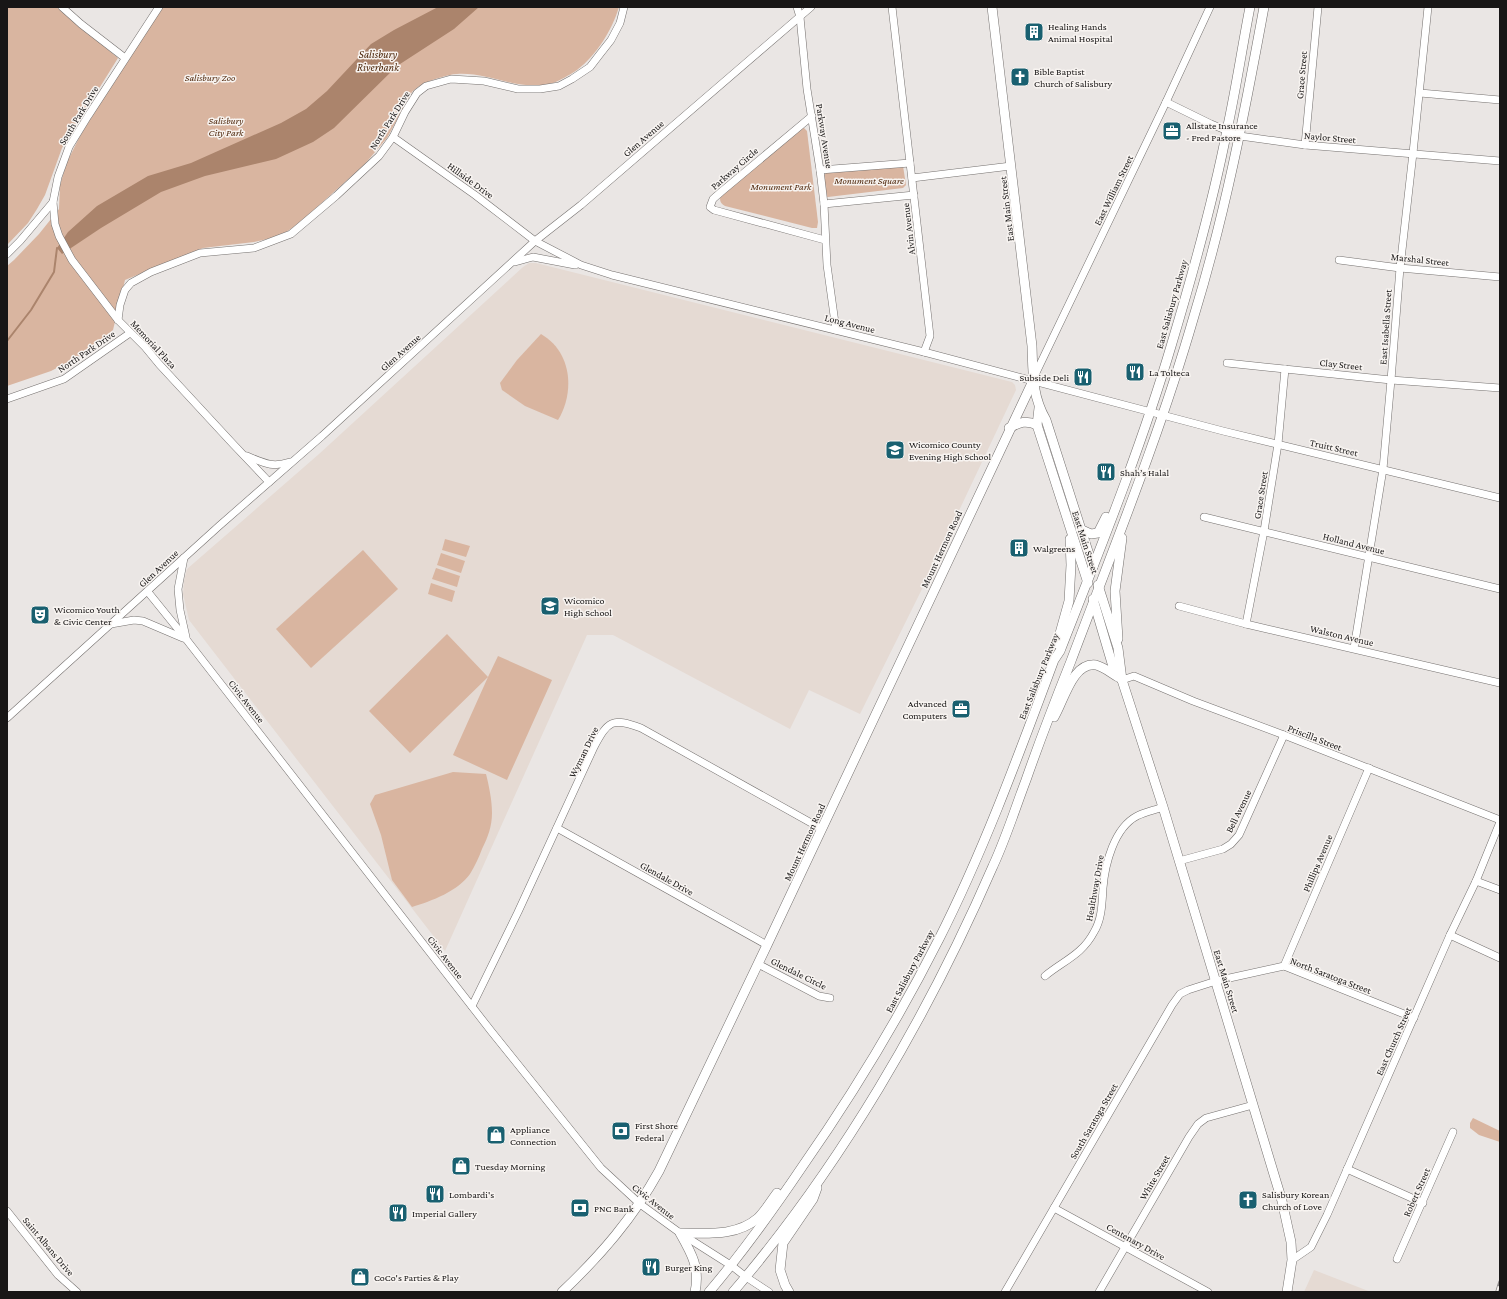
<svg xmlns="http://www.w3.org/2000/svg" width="1507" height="1299" viewBox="0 0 1507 1299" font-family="'Crimson Pro',serif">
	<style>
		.built { fill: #e5dad3 }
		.green { fill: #d9b5a0 }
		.water { fill: #ab846c }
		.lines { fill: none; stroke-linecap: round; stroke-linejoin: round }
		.stream { stroke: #ab846c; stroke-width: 2 }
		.minor-casing { stroke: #75716f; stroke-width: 8 }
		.major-casing { stroke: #75716f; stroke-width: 10 }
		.minor { stroke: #fff; stroke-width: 7 }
		.major { stroke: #fff; stroke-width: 9 }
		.rail-casing { stroke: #8b8786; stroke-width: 3.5 }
		.rail { stroke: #f8f4f1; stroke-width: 2; stroke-dasharray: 6; stroke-linecap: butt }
		.labels { text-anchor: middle; stroke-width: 3; stroke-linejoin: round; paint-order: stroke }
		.poi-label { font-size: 10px; fill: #181616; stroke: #f8f4f1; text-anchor: start }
		.street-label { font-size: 10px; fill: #181616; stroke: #f8f4f1 }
		.park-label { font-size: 10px; font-style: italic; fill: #4f270b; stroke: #f8f4f1 }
		.water-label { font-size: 11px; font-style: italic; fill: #461f02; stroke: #f8f4f1 }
	</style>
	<rect width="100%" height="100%" fill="#eae6e4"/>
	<g class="built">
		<path d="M529 263H536L1012 382 1015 385 1016 390 922 589 860 714 809 690 790 729 613 635H587L445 951 189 620 183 594 184 581 187 569 319 454 523 267Z"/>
		<path d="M1314 1270 1371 1292H1304Z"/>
	</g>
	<g class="green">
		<path d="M7 7H57L118 58 62 148 45 195 37 209 28 223 7 245Z"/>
		<path d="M163 7H619C612 30 597 55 577 70 569 75 560 81 550 84 518 91 488 72 457 74 452 74 446 76 442 77 431 80 420 84 412 92L387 138 364 165 297 225 286 232 272 238 254 242 203 248 125 280 113 330 78 357 51 371 7 386V266L14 260 39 234 59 209 60 185 67 162 80 136 138 42Z"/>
		<path d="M803 127 807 131 818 222 817 228H812L725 206C720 203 719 200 721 194Z"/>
		<path d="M899 165 903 166 906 185 903 188 828 197 825 196 823 176 826 173Z"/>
		<path d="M541 334C572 352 575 392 558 420L525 406 502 390 500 383 517 360Z"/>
		<path d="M445 539 470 546 466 557 442 550Z"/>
		<path d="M363 550 398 589 311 668 276 629Z"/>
		<path d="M441 553 465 561 461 573 437 565Z"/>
		<path d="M436 568 460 576 457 587 432 579Z"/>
		<path d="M431 583 455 591 452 602 428 594Z"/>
		<path d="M447 634 488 677 498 656 552 680 507 780 453 755 488 677 410 753 369 711Z"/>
		<path d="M453 772 486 774C489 786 492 800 492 813 492 826 488 837 482 849 479 857 475 866 470 874 458 891 432 901 412 907L392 880 381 835 370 804 375 795Z"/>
		<path d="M1473 1118 1500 1131V1142L1479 1135 1470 1128V1123Z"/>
	</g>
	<path class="water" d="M438 7H479L454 29 397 66 334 128 313 142 276 159 205 176 161 192 101 228 62 254 57 248 68 232 97 206 148 176 191 163 281 123 306 109 327 91 371 44 394 30Z"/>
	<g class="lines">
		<path class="stream" d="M7 341 31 310 54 272 57 248"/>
		<g class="minor-casing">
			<g id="minor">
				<path d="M62 7 81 24 125 58"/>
				<path d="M797 7 800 17 807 89 820 170 824 204 827 265 836 330"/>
				<path d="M892 7 930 336 924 352"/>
				<path d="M1420 93 1500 100"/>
				<path d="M1166 102 1211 124 1240 136 1305 145 1500 161"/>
				<path d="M812 116 721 192 713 199 710 207 714 210 825 240"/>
				<path d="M393 137 475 195 535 241 581 265 612 275 924 352 1223 431 1500 498"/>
				<path d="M1305 145 1318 7"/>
				<path d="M820 170 910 163"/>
				<path d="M912 178 1011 166"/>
				<path d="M53 202 55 224 59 236 72 260 118 320 145 347 159 364 233 444 269 482"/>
				<path d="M824 204 914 195"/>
				<path d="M7 254 20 241 53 202 58 177 69 147 88 116 159 7"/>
				<path d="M1339 260 1400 268 1500 277"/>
				<path d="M515 262 533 257 575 265"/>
				<path d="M118 320 120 305 125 290 131 283 151 272 200 253 254 248 291 234 336 196 379 156 393 137 405 112 417 93 426 86 451 79 484 81 518 89H540L559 86 572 79 590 67 600 54 611 40 620 23 624 7"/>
				<path d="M1227 363 1391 380 1500 388"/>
				<path d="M1033 379 1166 102 1210 7"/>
				<path d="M7 399 64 379 130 333"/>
				<path d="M247 456C264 463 272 468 290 462"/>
				<path d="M1204 517 1500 589"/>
				<path d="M184 558 178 589 180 610 186 637"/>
				<path d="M148 592 186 639 491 1031 601 1168 640 1204 680 1233 732 1266 746 1277 769 1292"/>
				<path d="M1179 606 1246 624 1500 683"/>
				<path d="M111 624 134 620 143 621 183 638"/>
				<path d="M1246 624 1264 531 1278 444 1285 369"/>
				<path d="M1354 648 1383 469 1391 380 1400 268 1413 153 1428 7"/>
				<path d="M1122 680 1134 676 1193 701 1284 735 1500 820"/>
				<path d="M7 718 219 526 322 436 535 241 581 205 811 7"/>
				<path d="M557 828 767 945"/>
				<path d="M1179 861 1223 849 1231 844 1239 835 1284 735"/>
				<path d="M1476 881 1500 890"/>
				<path d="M1450 935 1500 958"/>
				<path d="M758 964 819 996 830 998"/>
				<path d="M1284 966 1369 768"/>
				<path d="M1045 976C1063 961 1082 955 1094 932 1102 919 1102 903 1103 888 1105 864 1114 828 1137 816 1145 812 1155 810 1163 807"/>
				<path d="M472 1006 518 912 594 747C608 721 612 717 641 728L822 829"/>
				<path d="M1347 1169 1423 1203"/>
				<path d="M1054 1208 1208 1292"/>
				<path d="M7 1211 58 1275 77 1292"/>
				<path d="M1397 1259 1453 1132"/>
				<path d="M1292 1260 1311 1247 1327 1215 1450 935 1476 881 1500 822"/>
				<path d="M1005 1292 1172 1005 1180 994 1188 990 1216 981 1284 966 1414 1018"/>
				<path d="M1099 1292 1189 1137 1198 1124 1206 1118 1253 1105"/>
			</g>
		</g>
		<g class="major-casing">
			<g id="major">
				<path d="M992 7 1032 346C1033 374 1032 396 1046 420L1093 567"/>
				<path d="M1039 408 1037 425 1088 583"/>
				<path d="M1009 428C1020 422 1026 420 1037 425"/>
				<path d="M1080 529 1091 534 1098 533 1106 517"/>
				<path d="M1098 585 1118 648 1122 680 1163 807 1282 1201 1291 1242 1292 1260 1287 1292"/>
				<path d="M1093 599 1114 670 1122 680"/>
				<path d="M1118 639 1115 591 1122 538"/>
				<path d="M1057 644 1069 601 1071 565 1070 539"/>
				<path d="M1054 717C1064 701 1072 662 1096 665 1104 667 1111 673 1118 677"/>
				<path d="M562 1292C601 1255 633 1218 659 1171L767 945 1033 381"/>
				<path d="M695 1292C700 1268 692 1254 680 1233 706 1233 736 1237 758 1218 765 1211 771 1201 777 1193"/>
				<path d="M709 1292C743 1252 773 1210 802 1167 853 1094 899 1018 939 939 984 850 1019 754 1054 660L1060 651C1100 549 1141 448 1172 343 1193 273 1213 202 1227 130 1236 89 1242 48 1250 7"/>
				<path d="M733 1292C840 1167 928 1016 993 866 1006 838 1015 809 1026 780 1040 740 1055 701 1071 661 1114 547 1160 434 1194 316 1225 215 1245 111 1264 7"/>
				<path d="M789 1292 785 1285 780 1270 783 1243 813 1199 817 1188"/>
			</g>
		</g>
		<use href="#minor" class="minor"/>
		<use href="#major" class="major"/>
		<g class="rail-casing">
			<path id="rail" d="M1497 1292 1500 1282"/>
		</g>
		<use href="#rail" class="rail"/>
	</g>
	<defs>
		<g id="building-square" transform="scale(1)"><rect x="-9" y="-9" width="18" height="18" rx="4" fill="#196070" stroke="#f8f4f1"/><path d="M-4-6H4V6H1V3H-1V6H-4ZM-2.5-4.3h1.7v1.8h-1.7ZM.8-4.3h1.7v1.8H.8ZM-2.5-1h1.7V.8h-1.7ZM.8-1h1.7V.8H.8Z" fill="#fff"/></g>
		<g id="church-square" transform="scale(1)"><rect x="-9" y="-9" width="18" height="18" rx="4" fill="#196070" stroke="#f8f4f1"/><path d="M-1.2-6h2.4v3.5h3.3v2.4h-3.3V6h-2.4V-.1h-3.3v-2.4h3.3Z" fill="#fff"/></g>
		<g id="office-square" transform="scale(1)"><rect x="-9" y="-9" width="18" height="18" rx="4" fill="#196070" stroke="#f8f4f1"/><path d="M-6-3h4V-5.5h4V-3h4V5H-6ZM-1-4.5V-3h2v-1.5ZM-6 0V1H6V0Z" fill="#fff"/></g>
		<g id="restaurant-square" transform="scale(1)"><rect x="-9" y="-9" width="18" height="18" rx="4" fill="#196070" stroke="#f8f4f1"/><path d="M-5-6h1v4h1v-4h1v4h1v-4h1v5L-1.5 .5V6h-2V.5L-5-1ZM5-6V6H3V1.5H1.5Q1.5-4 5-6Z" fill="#fff"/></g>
		<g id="school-square" transform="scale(1)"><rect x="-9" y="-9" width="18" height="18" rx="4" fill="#196070" stroke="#f8f4f1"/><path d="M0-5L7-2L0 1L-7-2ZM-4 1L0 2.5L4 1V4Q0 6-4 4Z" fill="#fff"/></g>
		<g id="theatre-square" transform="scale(1)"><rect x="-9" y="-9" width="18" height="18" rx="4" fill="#196070" stroke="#f8f4f1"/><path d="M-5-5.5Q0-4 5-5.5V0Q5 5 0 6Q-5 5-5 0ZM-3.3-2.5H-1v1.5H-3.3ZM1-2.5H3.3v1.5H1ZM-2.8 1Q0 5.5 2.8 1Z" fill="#fff"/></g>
		<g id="bank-square" transform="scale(1)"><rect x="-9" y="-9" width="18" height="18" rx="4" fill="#196070" stroke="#f8f4f1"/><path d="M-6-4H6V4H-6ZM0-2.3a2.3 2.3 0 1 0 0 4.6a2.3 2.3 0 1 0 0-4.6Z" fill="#fff"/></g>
		<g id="shop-square" transform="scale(1)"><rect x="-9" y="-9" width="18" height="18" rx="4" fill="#196070" stroke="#f8f4f1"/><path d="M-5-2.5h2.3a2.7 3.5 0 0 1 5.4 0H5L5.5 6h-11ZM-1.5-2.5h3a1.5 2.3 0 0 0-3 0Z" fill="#fff"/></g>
	</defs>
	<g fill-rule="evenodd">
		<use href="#building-square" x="1034" y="32"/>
		<use href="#church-square" x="1020" y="77"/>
		<use href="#office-square" x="1172" y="131"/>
		<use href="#restaurant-square" x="1135" y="372"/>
		<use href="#restaurant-square" x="1083" y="377"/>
		<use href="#school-square" x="895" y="450"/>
		<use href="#restaurant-square" x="1106" y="472"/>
		<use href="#building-square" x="1019" y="548"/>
		<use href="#school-square" x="550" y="606"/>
		<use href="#theatre-square" x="40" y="615"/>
		<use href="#office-square" x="961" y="709"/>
		<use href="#bank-square" x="621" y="1131"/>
		<use href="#shop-square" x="496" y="1135"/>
		<use href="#shop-square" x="461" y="1166"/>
		<use href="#restaurant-square" x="435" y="1194"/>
		<use href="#church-square" x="1248" y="1200"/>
		<use href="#bank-square" x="580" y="1208"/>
		<use href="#restaurant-square" x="398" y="1213"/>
		<use href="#restaurant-square" x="651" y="1267"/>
		<use href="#shop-square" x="360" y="1277"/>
	</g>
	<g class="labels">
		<g class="poi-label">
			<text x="1048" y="30">Healing Hands<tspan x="1048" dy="12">Animal Hospital</tspan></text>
			<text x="1034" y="75">Bible Baptist<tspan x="1034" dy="12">Church of Salisbury</tspan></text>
			<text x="1186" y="129">Allstate Insurance<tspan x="1186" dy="12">- Fred Pastore</tspan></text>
			<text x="1149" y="376">La Tolteca</text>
			<text x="1069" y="381" text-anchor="end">Subside Deli</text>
			<text x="909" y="448">Wicomico County<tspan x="909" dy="12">Evening High School</tspan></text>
			<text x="1120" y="476">Shah’s Halal</text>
			<text x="1033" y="552">Walgreens</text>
			<text x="564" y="604">Wicomico<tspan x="564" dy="12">High School</tspan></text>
			<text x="54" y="613">Wicomico Youth<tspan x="54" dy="12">&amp; Civic Center</tspan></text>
			<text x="947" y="707" text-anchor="end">Advanced<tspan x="947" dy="12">Computers</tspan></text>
			<text x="635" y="1129">First Shore<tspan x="635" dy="12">Federal</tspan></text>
			<text x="510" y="1133">Appliance<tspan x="510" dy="12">Connection</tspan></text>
			<text x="475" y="1170">Tuesday Morning</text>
			<text x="449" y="1198">Lombardi's</text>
			<text x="1262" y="1198">Salisbury Korean<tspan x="1262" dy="12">Church of Love</tspan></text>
			<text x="594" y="1212">PNC Bank</text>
			<text x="412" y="1217">Imperial Gallery</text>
			<text x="665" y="1271">Burger King</text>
			<text x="374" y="1281">CoCo's Parties &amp; Play</text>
		</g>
		<g class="street-label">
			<text transform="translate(1301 75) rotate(-85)" y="4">Grace Street</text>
			<text transform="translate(78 115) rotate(-59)" y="4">South Park Drive</text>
			<text transform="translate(389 120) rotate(-58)" y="4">North Park Drive</text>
			<text transform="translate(825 136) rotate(81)" y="4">Parkway Avenue</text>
			<text transform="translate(1330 137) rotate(5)" y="4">Naylor Street</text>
			<text transform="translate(643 138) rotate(-41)" y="4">Glen Avenue</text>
			<text transform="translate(734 168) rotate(-41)" y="4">Parkway Circle</text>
			<text transform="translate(471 180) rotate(36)" y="4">Hillside Drive</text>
			<text transform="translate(1113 190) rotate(-64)" y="4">East William Street</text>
			<text transform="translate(1006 209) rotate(-97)" y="4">East Main Street</text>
			<text transform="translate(908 229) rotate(-97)" y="4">Alvin Avenue</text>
			<text transform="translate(1420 259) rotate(6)" y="4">Marshal Street</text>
			<text transform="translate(1171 304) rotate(-74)" y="4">East Salisbury Parkway</text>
			<text transform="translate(850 323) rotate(14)" y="4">Long Avenue</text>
			<text transform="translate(1385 327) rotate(-86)" y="4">East Isabella Street</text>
			<text transform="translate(154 344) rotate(47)" y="4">Memorial Plaza</text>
			<text transform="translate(86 351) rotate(-34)" y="4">North Park Drive</text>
			<text transform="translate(400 352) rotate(-42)" y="4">Glen Avenue</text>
			<text transform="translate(1341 364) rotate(6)" y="4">Clay Street</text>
			<text transform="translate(1334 447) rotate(13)" y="4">Truitt Street</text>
			<text transform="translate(1260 495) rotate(-81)" y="4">Grace Street</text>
			<text transform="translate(1086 542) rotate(72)" y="4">East Main Street</text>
			<text transform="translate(1354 543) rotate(14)" y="4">Holland Avenue</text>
			<text transform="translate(941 549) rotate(-65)" y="4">Mount Hermon Road</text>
			<text transform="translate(158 568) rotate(-43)" y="4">Glen Avenue</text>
			<text transform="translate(1342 635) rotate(13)" y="4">Walston Avenue</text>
			<text transform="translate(1038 676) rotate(-68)" y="4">East Salisbury Parkway</text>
			<text transform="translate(247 701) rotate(52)" y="4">Civic Avenue</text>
			<text transform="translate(1315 737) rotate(21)" y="4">Priscilla Street</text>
			<text transform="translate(583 752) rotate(-64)" y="4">Wyman Drive</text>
			<text transform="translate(1238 811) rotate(-64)" y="4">Bell Avenue</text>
			<text transform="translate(804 842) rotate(-65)" y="4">Mount Hermon Road</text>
			<text transform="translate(1317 863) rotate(-67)" y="4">Phillips Avenue</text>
			<text transform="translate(667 878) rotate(29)" y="4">Glendale Drive</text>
			<text transform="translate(1094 888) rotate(-80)" y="4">Healthway Drive</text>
			<text transform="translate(446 957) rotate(52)" y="4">Civic Avenue</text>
			<text transform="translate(909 971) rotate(-62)" y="4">East Salisbury Parkway</text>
			<text transform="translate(799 973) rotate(26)" y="4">Glendale Circle</text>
			<text transform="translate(1331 975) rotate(21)" y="4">North Saratoga Street</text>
			<text transform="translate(1227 981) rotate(73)" y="4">East Main Street</text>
			<text transform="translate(1393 1041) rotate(-66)" y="4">East Church Street</text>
			<text transform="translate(1093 1121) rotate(-60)" y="4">South Saratoga Street</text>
			<text transform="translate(1154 1177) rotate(-60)" y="4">White Street</text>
			<text transform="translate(1416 1192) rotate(-66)" y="4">Robert Street</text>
			<text transform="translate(654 1201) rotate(38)" y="4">Civic Avenue</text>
			<text transform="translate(1136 1241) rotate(29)" y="4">Centenary Drive</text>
			<text transform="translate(49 1246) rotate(50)" y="4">Saint Albans Drive</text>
		</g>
		<g class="park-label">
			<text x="210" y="81">Salisbury Zoo</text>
			<text x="226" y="124">Salisbury<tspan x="226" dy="12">City Park</tspan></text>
			<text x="869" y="184">Monument Square</text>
			<text x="781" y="190">Monument Park</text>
		</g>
		<g class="water-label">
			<text x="378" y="58">Salisbury<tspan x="378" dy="13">Riverbank</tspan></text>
		</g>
	</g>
	<rect width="1507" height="1299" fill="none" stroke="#181616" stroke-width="16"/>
</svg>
